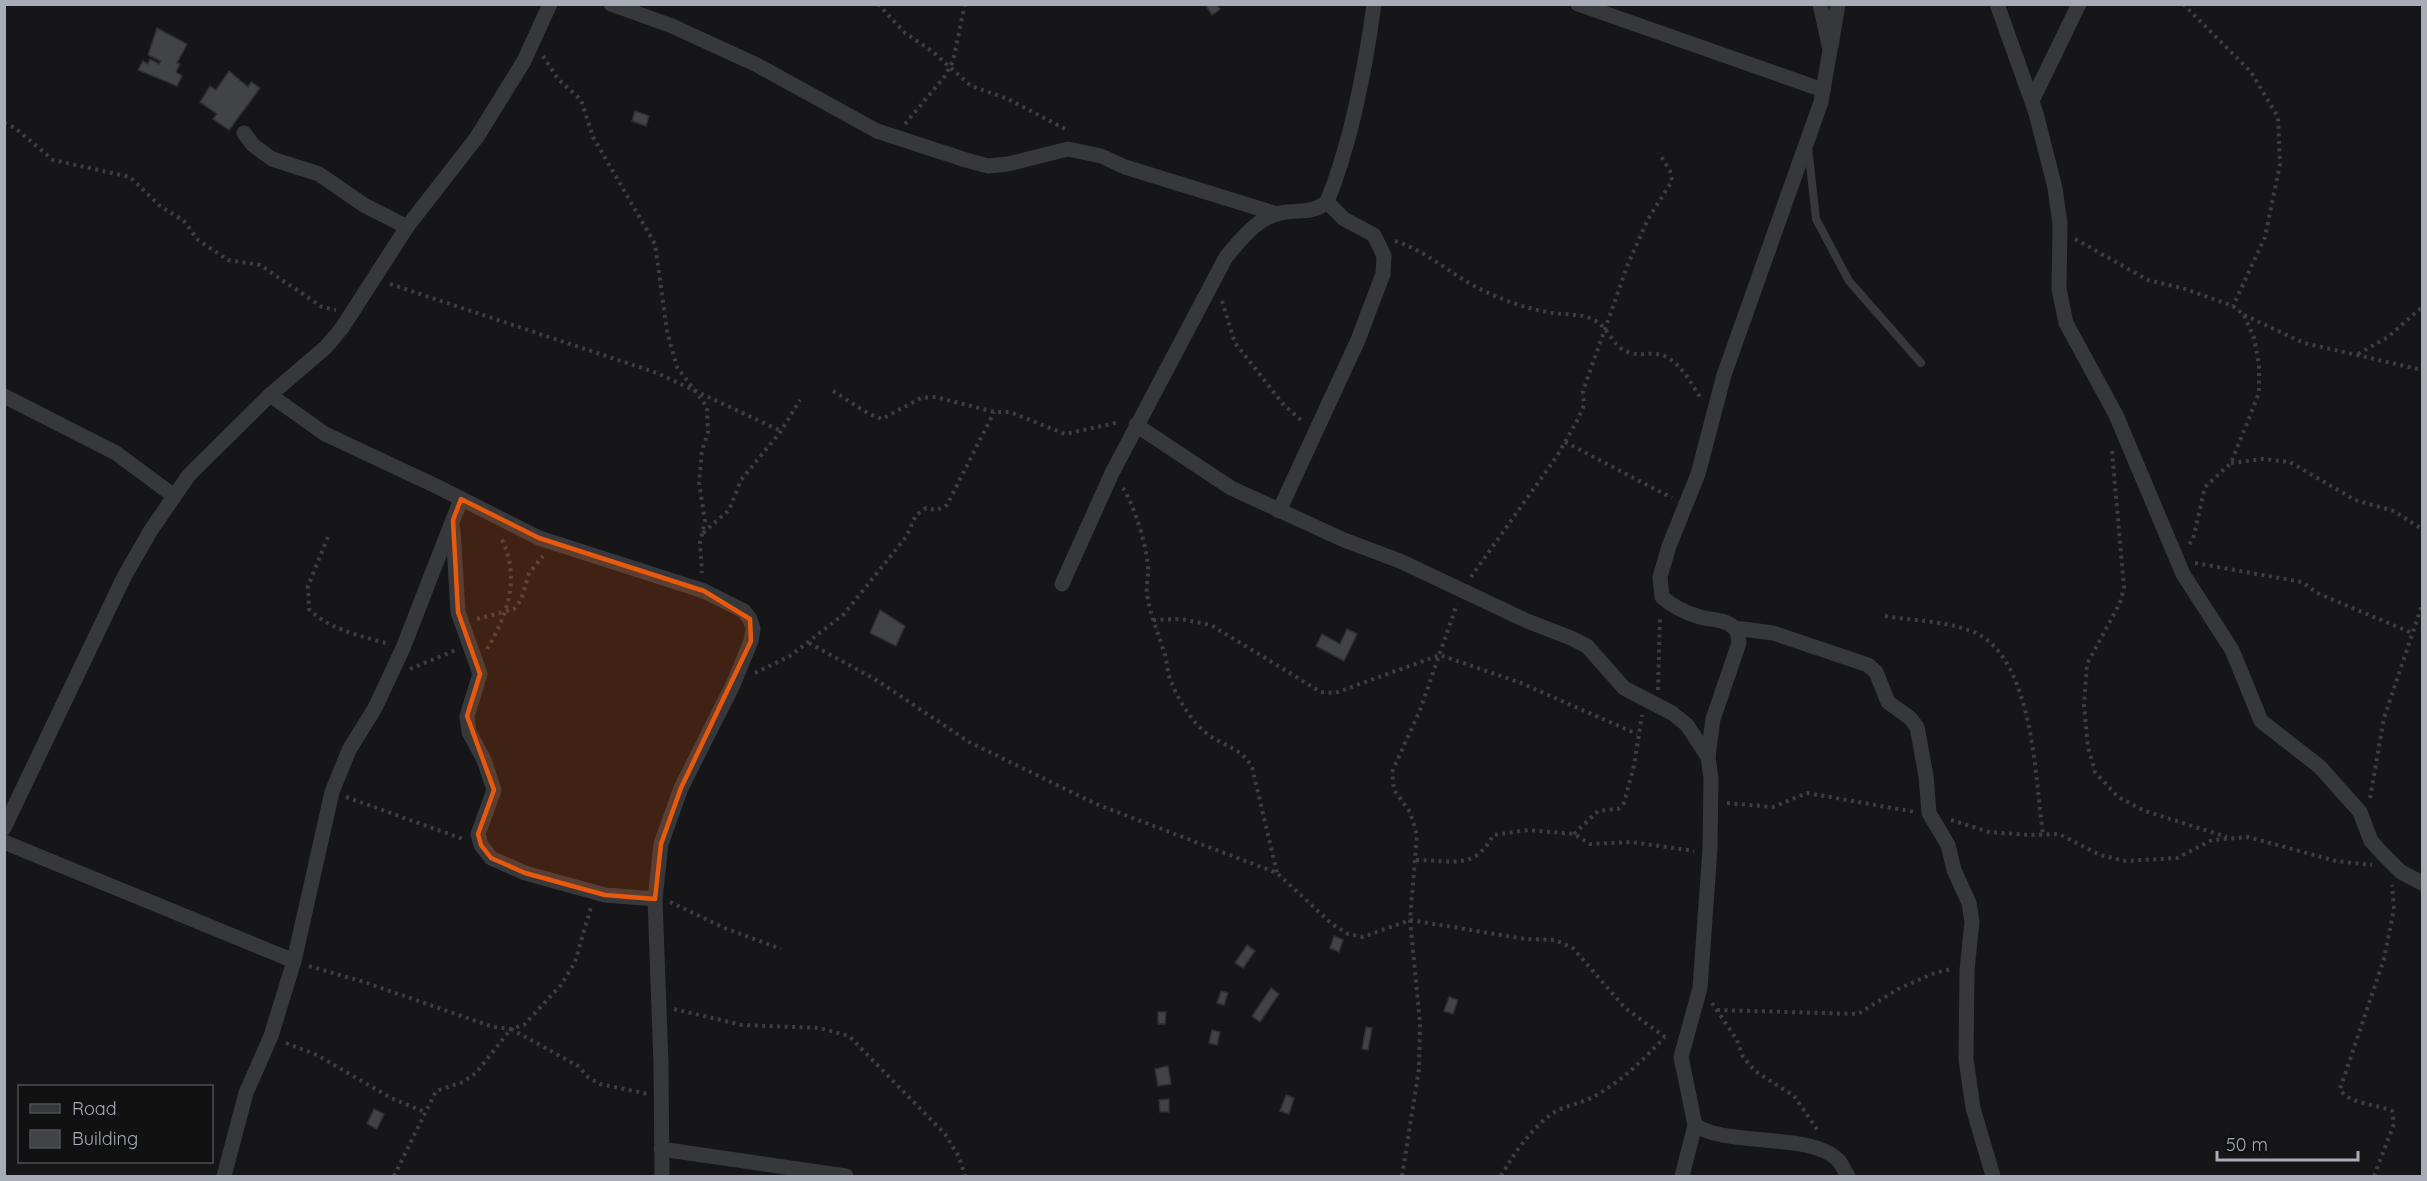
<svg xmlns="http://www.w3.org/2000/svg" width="2427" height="1181" viewBox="0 0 2427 1181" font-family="Quicksand,sans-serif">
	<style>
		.building { fill: #424347; stroke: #303033; stroke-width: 1.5 }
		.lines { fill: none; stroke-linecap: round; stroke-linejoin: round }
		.path { stroke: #3d3e43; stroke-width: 4; stroke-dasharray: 3 4.5; stroke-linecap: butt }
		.lane { stroke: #37383c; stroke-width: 8 }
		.street { stroke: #37383c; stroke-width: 15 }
		.marked { fill: #e8590c; fill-opacity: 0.2; stroke: #e8590c; stroke-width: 4.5; stroke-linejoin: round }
	</style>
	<rect width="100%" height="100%" fill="#161517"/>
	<g class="building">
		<path d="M1205 4H1216L1220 9 1212 15Z"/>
		<path d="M157 28 187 44 177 63 180 64 176 72 182 76 177 86 138 70 143 61 148 64 150 59 159 64 161 61 148 55Z"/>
		<path d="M229 71 248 87 251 82 260 88 229 130 213 119 217 114 200 102 210 86 216 90Z"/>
		<path d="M635 111 649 116 646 126 632 121Z"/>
		<path d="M880 610 905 626 896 646 870 633Z"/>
		<path d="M1347 629 1357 634 1344 661 1316 646 1322 634 1340 644Z"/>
		<path d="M1334 936 1343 940 1339 952 1330 948Z"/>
		<path d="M1247 945 1255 951 1243 968 1235 963Z"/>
		<path d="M1271 988 1279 994 1260 1022 1252 1016Z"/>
		<path d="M1221 991 1228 993 1224 1005 1217 1003Z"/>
		<path d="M1449 997 1458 1000 1453 1014 1444 1011Z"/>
		<path d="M1158 1012H1166L1165 1024H1158Z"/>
		<path d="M1366 1027 1372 1028 1368 1050 1362 1049Z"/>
		<path d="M1212 1030 1220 1032 1217 1045 1209 1043Z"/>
		<path d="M1168 1066 1171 1084 1158 1086 1155 1069Z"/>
		<path d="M1286 1095 1294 1098 1289 1114 1280 1111Z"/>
		<path d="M1169 1099V1112H1160L1159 1100Z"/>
		<path d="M374 1109 384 1114 377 1129 367 1124Z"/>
	</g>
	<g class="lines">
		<g class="path">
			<path d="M878 4 905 33 932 51 971 86 1008 99 1069 131"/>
			<path d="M2183 4 2251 72 2278 117 2280 164 2265 237 2233 306"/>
			<path d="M543 56 558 79 581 100 593 137 655 244 667 331 677 367 707 407 708 433 702 450 699 483 705 521 700 543 702 573"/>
			<path d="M4 123 15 128 53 160 130 177 160 206 184 221 198 240 228 260 260 265 322 307 336 310"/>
			<path d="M905 124 945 76 953 61 965 4"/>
			<path d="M2075 239 2148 280 2185 289 2233 306 2244 315 2254 338 2259 365V393L2231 463 2205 487 2193 539 2188 546"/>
			<path d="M1395 241C1427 251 1453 276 1482 290 1503 300 1525 308 1547 312 1562 315 1578 313 1592 319 1609 326 1612 347 1628 352 1638 356 1645 353 1655 354 1678 355 1691 384 1702 400"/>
			<path d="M390 284 657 373 781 431"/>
			<path d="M1222 301 1235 343 1283 404 1303 422"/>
			<path d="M2244 315 2304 343 2422 370"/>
			<path d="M2358 354 2388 337 2422 307"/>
			<path d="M833 391 869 414 882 419 921 398 936 397 994 412H1010L1065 434 1120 422"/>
			<path d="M1565 442 1672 498"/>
			<path d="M2112 451 2124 587 2120 603 2087 664 2084 705 2088 747 2095 772 2118 797 2145 811 2227 837"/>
			<path d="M2231 463 2263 459 2290 462 2355 500 2394 511 2422 529"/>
			<path d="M1123 488C1134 504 1149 552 1148 572 1148 579 1146 587 1147 594 1150 615 1158 632 1164 652 1167 660 1167 670 1170 679 1177 697 1190 720 1205 732 1223 747 1240 746 1252 767L1277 873"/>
			<path d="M703 533 729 510 741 480 781 431 800 400"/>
			<path d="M328 537 308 586 309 609C329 630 362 636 389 644"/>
			<path d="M2195 563 2302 582 2317 593 2412 633"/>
			<path d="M1471 577 1557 456 1578 419 1584 405 1583 391 1628 264 1648 219 1672 181 1670 171 1659 153"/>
			<path d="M1885 616C1914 621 1949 621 1976 633 2034 661 2035 779 2043 835"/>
			<path d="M477 619 514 609 521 600 529 573 543 556"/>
			<path d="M1153 620 1181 619 1211 625 1321 692 1335 693 1440 655 1521 683 1637 734"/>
			<path d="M809 643 878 681 969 742 1096 804 1277 873 1332 924 1348 934 1363 937 1410 920 1525 939 1555 940 1573 948 1625 1008 1665 1037"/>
			<path d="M487 649C508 614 521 576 501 538"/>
			<path d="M410 669 456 650"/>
			<path d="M755 673 790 656 844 614 906 537 916 515 926 508 937 510 947 505 994 412"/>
			<path d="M1658 690 1660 616"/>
			<path d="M346 797 463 839"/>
			<path d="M2370 798 2384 718 2422 605"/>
			<path d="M1727 803 1773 807 1807 793 1915 812"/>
			<path d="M1951 820 1989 832 2029 835 2059 834 2100 855 2126 861 2177 858 2212 840 2248 837 2336 861 2372 865"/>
			<path d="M1574 834 1598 811 1618 809 1624 803 1634 766 1642 715"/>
			<path d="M1416 860C1451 860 1475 871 1493 835L1528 830 1574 834 1590 844 1631 842 1694 851"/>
			<path d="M670 902 722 927 781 949"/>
			<path d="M309 966 364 982 493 1027 511 1029 524 1025 561 985 575 962 591 907"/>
			<path d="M1712 1003 1737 1040 1743 1057 1755 1071 1794 1096 1819 1132"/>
			<path d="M674 1009 742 1025 820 1028 849 1036 945 1134 959 1157 965 1176"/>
			<path d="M1717 1010 1858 1014 1898 989 1932 974 1951 969"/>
			<path d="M286 1043 317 1055 391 1098 425 1112"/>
			<path d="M394 1176 436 1091 463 1082 476 1073 511 1029 578 1066 588 1077 600 1084 648 1094"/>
			<path d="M1402 1176 1419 1069 1420 1023 1410 920 1417 835 1410 812 1394 790 1392 772 1420 710 1457 604"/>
			<path d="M1501 1176C1515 1152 1528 1133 1550 1115 1562 1106 1580 1104 1593 1097 1621 1082 1643 1060 1665 1037"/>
			<path d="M2374 1176 2394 1124 2392 1111C2378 1104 2347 1104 2340 1089L2384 959 2394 909 2392 885"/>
		</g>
		<path class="lane" d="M1808 147 1816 219 1849 281 1921 363"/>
		<g class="street">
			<path d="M611 4 672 26 757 65 877 131 966 160 988 166 1008 164 1068 149 1101 156 1125 167 1277 214"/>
			<path d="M1578 4 1823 90"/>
			<path d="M1997 4 2036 113 2055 188 2060 224 2059 289 2066 323 2116 415 2183 574 2232 650 2261 721 2320 767 2360 812 2371 841 2382 853 2401 872 2422 883"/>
			<path d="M1831 46 1838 4"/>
			<path d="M2032 101 2079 4"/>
			<path d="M244 133 253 145 272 159 319 174 364 205 407 227"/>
			<path d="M270 395 325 434 436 486 539 538 704 591 744 611 750 619 753 629 751 641 733 685 681 788 661 844 655 899 661 1064 662 1176"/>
			<path d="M4 396 116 453 174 496"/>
			<path d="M1136 425 1231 488 1344 540 1400 561 1527 621 1571 638 1587 646 1624 688 1672 713 1687 725 1708 757 1711 778 1710 849 1700 988 1681 1057 1695 1125C1726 1147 1811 1132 1838 1160 1842 1164 1845 1172 1848 1176"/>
			<path d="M1279 511 1358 340 1383 274 1384 256 1374 235 1344 219 1327 202"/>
			<path d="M453 529 458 612 480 674 467 716 469 732 484 760 494 790 478 834 481 845 491 858 525 873 605 895 655 899"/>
			<path d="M1062 584 1112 473 1226 257C1242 238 1259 215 1286 212 1302 210 1313 213 1327 202 1352 140 1365 71 1374 4"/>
			<path d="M1735 628 1773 633 1868 665 1876 672 1888 702 1910 718 1917 727 1926 776 1929 813 1948 845 1954 870 1969 903 1972 922 1967 970 1966 1059 1973 1108 1993 1176"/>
			<path d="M1708 757 1713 719 1739 643C1739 636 1738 630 1732 626 1724 619 1710 620 1700 617 1686 613 1673 607 1662 597L1660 577 1669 546 1698 474 1724 375 1821 102 1830 50 1820 4"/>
			<path d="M4 828 124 577 151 530 189 475 270 395 326 347 342 328 407 227 477 137 524 61 550 4"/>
			<path d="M4 842 294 961"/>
			<path d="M661 1149 846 1176"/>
			<path d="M224 1176 246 1093 271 1036 294 961 332 792 349 750 375 708 403 648 461 499"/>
			<path d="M1682 1176 1695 1125"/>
		</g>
	</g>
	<path class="marked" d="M461 499 539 538 704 591 750 619 751 641 681 788 661 844 655 899 605 895 525 873 491 858 481 845 478 834 494 790 467 716 480 674 458 612 453 520Z"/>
	<rect width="2427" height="1181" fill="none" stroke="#a8acb7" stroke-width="12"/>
	<rect x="18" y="1085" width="195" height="78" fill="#111112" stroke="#4d4f54" stroke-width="1.5"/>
	<rect x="30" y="1104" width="30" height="9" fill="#37383c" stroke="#4d4f54" stroke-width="1.5"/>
	<text x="72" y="1115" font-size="18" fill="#a8acb7">Road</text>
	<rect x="30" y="1130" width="30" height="18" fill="#424347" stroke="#4d4f54" stroke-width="1.5"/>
	<text x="72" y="1145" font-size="18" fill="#a8acb7">Building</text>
	<path d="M2217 1151v9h141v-9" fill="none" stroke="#a8acb7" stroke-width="3"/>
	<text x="2226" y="1151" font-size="18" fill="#a8acb7" stroke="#111112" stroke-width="4.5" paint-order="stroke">50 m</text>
</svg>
